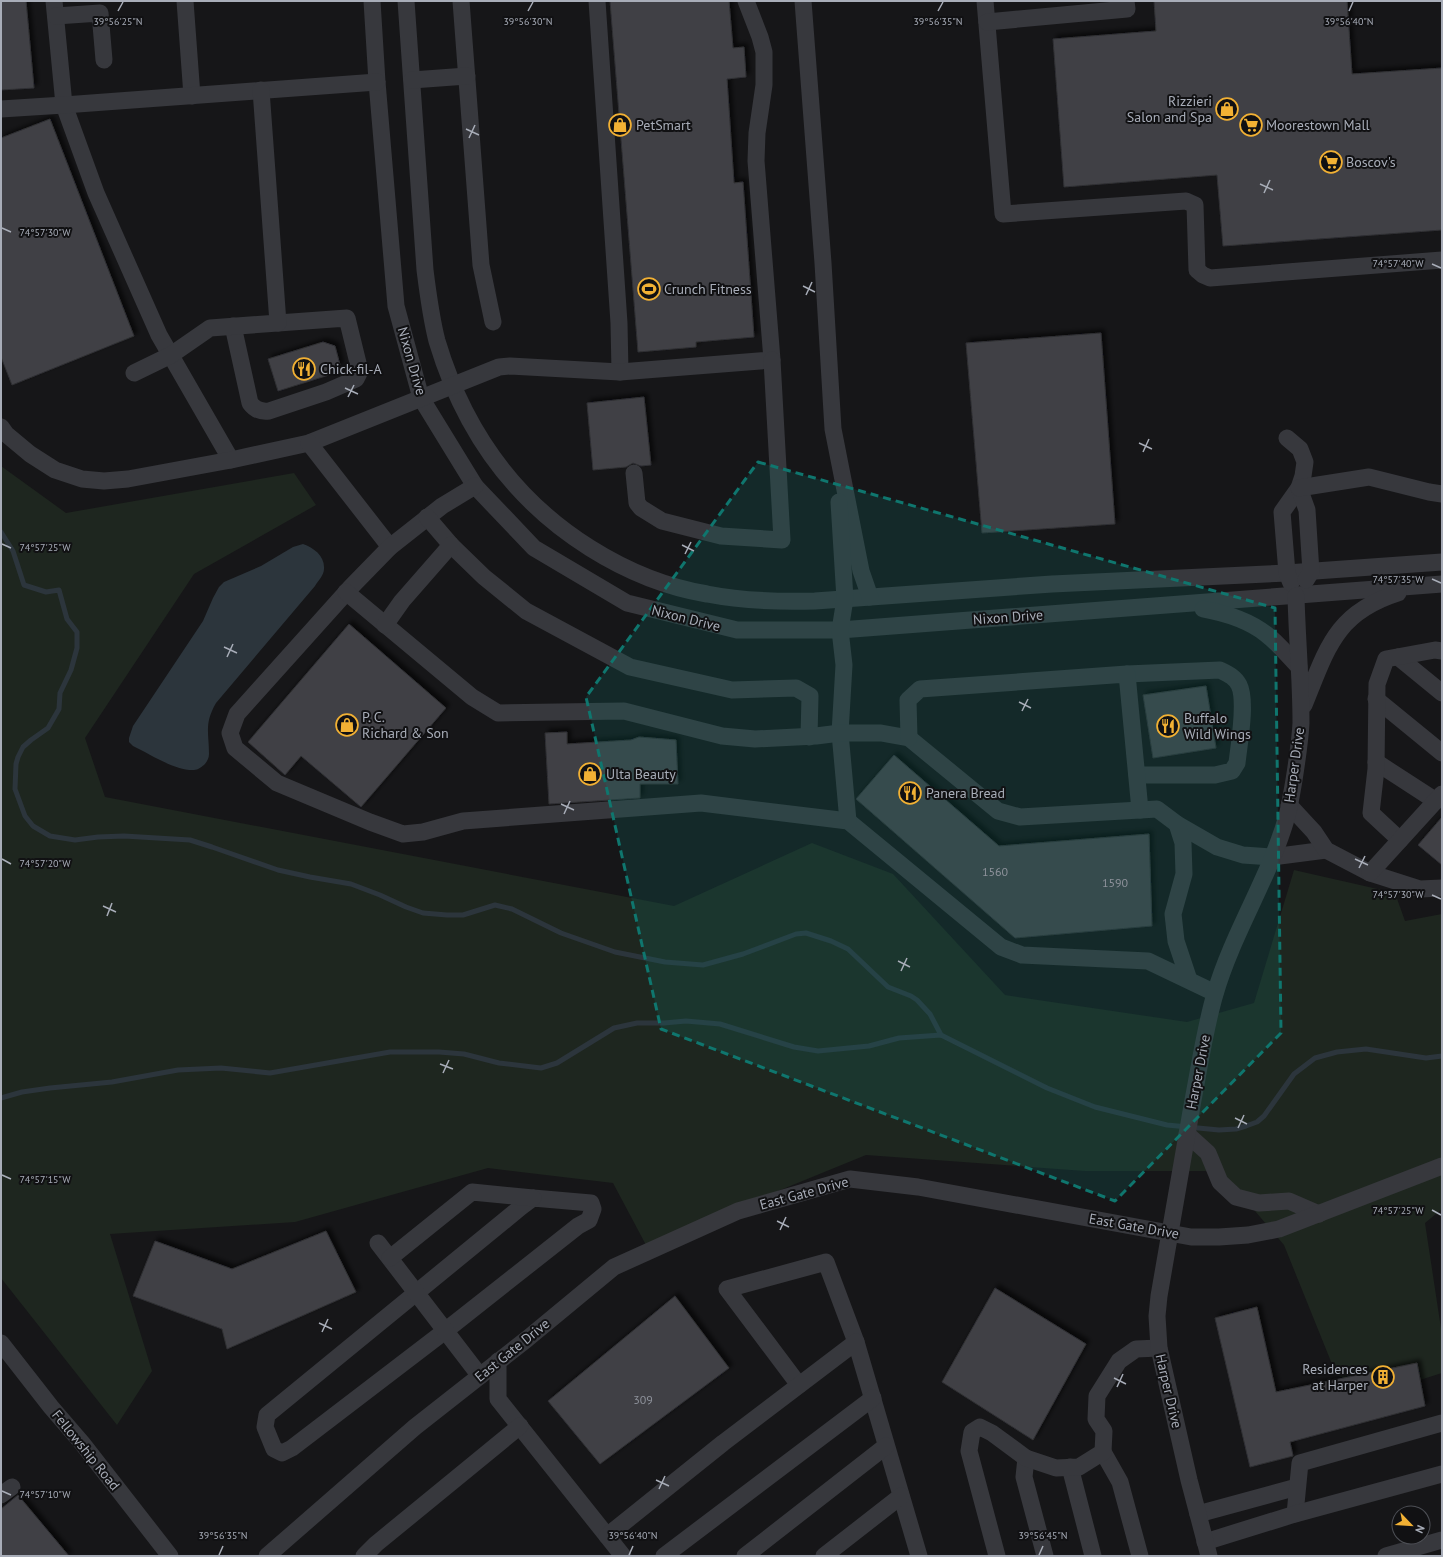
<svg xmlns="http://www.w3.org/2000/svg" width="1443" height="1557" viewBox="0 0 1443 1557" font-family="'PT Sans',sans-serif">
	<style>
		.green { fill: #1e261f }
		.water { fill: #2c353c }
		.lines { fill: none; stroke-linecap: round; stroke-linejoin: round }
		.stream { stroke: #2c353c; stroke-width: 5 }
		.building { fill: #404145; stroke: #303034; filter: url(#shadow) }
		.minor { stroke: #37383d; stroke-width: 17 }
		.marked { fill: #0f766e; fill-opacity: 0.2; stroke: #0f766e; stroke-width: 3; stroke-dasharray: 8 5; stroke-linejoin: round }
		.ticks { fill: none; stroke: #a8adb8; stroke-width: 1.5 }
		.labels { text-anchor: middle; stroke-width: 4; stroke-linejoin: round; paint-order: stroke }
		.number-label { font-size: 12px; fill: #8e929b }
		.poi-label { font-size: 14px; fill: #a8adb8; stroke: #111113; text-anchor: start }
		.street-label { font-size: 14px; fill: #a8adb8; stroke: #111113 }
		.ticks-label { font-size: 10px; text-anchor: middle; fill: #a8adb8; stroke: #111113; stroke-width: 4; stroke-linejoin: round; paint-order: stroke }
	</style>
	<defs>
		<filter id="shadow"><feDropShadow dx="3.5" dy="-3.5" stdDeviation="2" flood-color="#0009"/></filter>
	</defs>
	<rect width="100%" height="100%" fill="#161618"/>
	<path class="green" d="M1 466 66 513 294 473 316 505 194 574 85 738 105 797 674 906 812 843 893 874 1005 995 1187 1022 1254 1003 1294 870 1395 893 1405 921 1442 914V1209L1425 1223 1442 1335V1373L1372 1395 1336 1374 1284 1245 1221 1171H1085L866 1155 646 1245 613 1183 488 1168 295 1222 110 1234 152 1371 117 1425 1 1278Z"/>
	<path class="water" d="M303 544C314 548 325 556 324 569 324 575 318 581 315 586L216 703C204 724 209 732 209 754 209 758 207 762 204 765 201 767 198 770 194 770 175 771 150 754 133 746L129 742V738L133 726 203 621 213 598 219 587 224 582 261 566 293 547Z"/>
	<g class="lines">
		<g class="stream">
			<path d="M1 532 13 551 24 585 46 592 59 590 67 619 77 632V648L71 670 60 693 59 709 48 728 31 740 23 747 18 757 16 764 15 789 25 816 33 826 50 836 75 840 98 837 124 836 190 840 212 847 278 870 310 877 351 884 380 895 406 907 423 913 447 915H463L495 905 512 909 561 933 615 952 665 962 703 965 743 954 796 934 806 933 831 941 848 949 888 987 911 996 917 1000 930 1014 941 1035"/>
			<path d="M1 1098 22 1092 50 1088 112 1082 178 1070 221 1068 270 1073 390 1052H439L464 1054 499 1063 541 1068 557 1063 614 1028 637 1023H664L686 1021 720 1024 794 1047 818 1051 869 1046 899 1038 941 1035 1047 1088 1095 1107 1167 1125 1219 1130 1236 1129 1246 1126 1257 1122 1264 1116 1294 1074 1315 1058 1337 1052 1366 1049 1426 1058 1442 1056"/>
		</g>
	</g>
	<g class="building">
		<path d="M1 1H26L34 88 1 90Z"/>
		<path d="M610 1H729L733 48 744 47 746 77 727 79 734 183 743 182 754 337 696 342V347L638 352Z"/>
		<path d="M1154 1H1347L1352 74 1442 68V230L1223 246 1217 175 1064 187 1053 39 1156 31Z"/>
		<path d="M50 119 134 336 12 385 1 357V138Z"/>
		<path d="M1101 333 1115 524 982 533 966 343Z"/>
		<path d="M323 342 335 346 340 365 332 374 278 391 268 359Z"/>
		<path d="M644 397 651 465 641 466 633 463 626 467 593 470 587 403Z"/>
		<path d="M349 624 446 708 361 807 301 756 285 775 248 742Z"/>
		<path d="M1206 686 1216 748 1153 758 1143 695Z"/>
		<path d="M567 732V744L631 740 639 737 676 740 678 784H640V798L549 804 545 733Z"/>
		<path d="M894 755 999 846 1149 834 1152 926 1015 938 856 799Z"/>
		<path d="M1442 817V865L1418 845Z"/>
		<path d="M326 1231 356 1292 227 1349 222 1329 133 1296 155 1241 232 1269Z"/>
		<path d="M995 1288 1086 1344 1033 1440 942 1382Z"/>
		<path d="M675 1296 729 1368 600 1464 548 1401Z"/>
		<path d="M1257 1307 1276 1392 1417 1363 1425 1406 1290 1442 1293 1456 1250 1467 1215 1318Z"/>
		<path d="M18 1495 69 1556H1V1509Z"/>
	</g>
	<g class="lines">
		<g class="minor">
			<path d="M54 1 64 105 96 193 159 335 231 460"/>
			<path d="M185 1 192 96"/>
			<path d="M372 1 377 82 396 306 421 398 475 486 534 548 627 603 737 630H840L1442 584"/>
			<path d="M406 1 425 270C428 294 431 318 437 341 463 428 512 499 590 548 625 570 665 587 707 594 743 601 779 602 815 601L1052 584 1287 573 1442 562"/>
			<path d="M461 1 481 265 493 322"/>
			<path d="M597 1 619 323 620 372"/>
			<path d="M803 1 823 263 833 429 861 571 870 597"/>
			<path d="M985 1 1003 214 1186 201 1195 205 1197 270 1203 275 1210 278 1442 260"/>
			<path d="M56 16 100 13 104 60"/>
			<path d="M987 22 1127 9 1126 1"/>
			<path d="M412 80 467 76"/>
			<path d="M1 109 64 105 377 82"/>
			<path d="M233 326 250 403C255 410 261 412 269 411L326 392 356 379 359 373V367L347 318 278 323"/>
			<path d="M134 373 171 355 210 328 278 323 261 90"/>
			<path d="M1 427 6 434 30 454 55 470 82 479 104 481 128 479 231 460 309 443 499 367 510 366 620 372 772 360 756 161 757 133 764 85V52L760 37 746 1"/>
			<path d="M1287 438 1300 449 1305 462 1303 476 1299 488 1282 512 1287 573 1291 583"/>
			<path d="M309 443 390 547"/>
			<path d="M634 473 637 503 641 508 662 521 721 536 782 540 772 360"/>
			<path d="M475 486 442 506 390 547 351 587 237 714 230 733 235 748 277 783 370 822 403 834 423 832 463 821 701 803 848 821 1001 947 1022 955 1148 961 1215 993"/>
			<path d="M1299 488 1307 510 1311 572 1306 580"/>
			<path d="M1299 488 1369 477 1429 492 1442 494"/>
			<path d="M839 502 845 599 840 630 844 665 840 733 848 821"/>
			<path d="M427 517 451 545 484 577 526 611 630 667 732 690 796 688 810 696 809 737"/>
			<path d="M346 592 472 697 498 713 624 711 722 736 755 739 816 736 840 733H881L909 738 998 811 1020 817 1157 809 1177 824 1217 847 1243 855 1272 857 1326 850"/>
			<path d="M1203 609C1225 613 1248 620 1266 634 1278 643 1289 657 1299 667"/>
			<path d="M385 625 402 601 451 545"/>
			<path d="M1398 657 1442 693"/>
			<path d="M1127 674 1220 670C1228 674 1235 677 1239 685 1247 701 1239 744 1237 763L1232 771 1215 775H1137"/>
			<path d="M1376 699 1442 753"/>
			<path d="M1304 705C1327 649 1335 613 1398 593"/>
			<path d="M909 738 908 700 920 689 1127 674 1140 810"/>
			<path d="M1376 762 1436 801"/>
			<path d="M1289 805 1314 832 1326 850 1370 873 1420 889 1442 888"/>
			<path d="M1177 824 1183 843 1184 874 1173 914 1176 941 1189 980"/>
			<path d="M1400 840 1371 813 1376 769 1377 684 1386 659 1435 650 1442 651"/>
			<path d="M1370 873 1442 794"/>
			<path d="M1187 1134 1208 1153 1220 1182 1236 1197 1259 1203 1289 1201 1319 1214"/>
			<path d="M533 1198 591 1203 593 1209 589 1220 578 1226 445 1331 292 1448 282 1453 274 1449 265 1427 267 1415 521 1207Z"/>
			<path d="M378 1243 480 1376"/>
			<path d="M390 1258 472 1192 533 1198"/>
			<path d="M1 1343 51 1407 82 1443 170 1556"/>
			<path d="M498 1361V1399L623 1556"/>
			<path d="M799 1385 727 1289 826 1262 856 1342"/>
			<path d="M1103 1452 1120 1482 1140 1556"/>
			<path d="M1026 1458 1024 1477 1045 1556"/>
			<path d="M1070 1467 1093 1556"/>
			<path d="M1 1495 12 1487"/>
			<path d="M1198 1514 1297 1487"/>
			<path d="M1295 1514 1300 1463 1442 1423"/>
			<path d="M607 1536 723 1443 856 1342 919 1556"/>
			<path d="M1205 1542 1295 1514 1442 1474"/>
			<path d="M267 1556 415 1427 527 1339 614 1267 738 1211 850 1179 918 1187 1191 1237H1219L1248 1235 1279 1229 1442 1166"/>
			<path d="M364 1556 376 1544 520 1426"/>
			<path d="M664 1556 873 1398"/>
			<path d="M745 1556 886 1446"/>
			<path d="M824 1556 901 1496"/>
			<path d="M997 1556 969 1451 972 1432 980 1427 992 1433 1026 1458 1056 1468 1079 1467 1103 1452 1104 1431 1096 1419 1097 1396 1119 1361 1136 1349 1159 1348"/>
			<path d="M1209 1556 1189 1480 1159 1348 1157 1316 1159 1296C1170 1231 1182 1165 1193 1100 1200 1064 1205 1028 1215 994 1233 932 1270 877 1287 816 1290 804 1292 792 1294 780 1297 761 1300 742 1301 723 1301 680 1297 638 1296 596"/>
			<path d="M1386 1556 1442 1540"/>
		</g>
	</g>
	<path class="marked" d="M758 462 1275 608 1281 1033 1115 1201 661 1029 586 697Z"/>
	<path class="ticks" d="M118 11 123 2M528 11 533 2M938 11 943 2M1349 11 1353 2M466 129 479 135M469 138 475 125M1260 184 1273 190M1264 193 1270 180M2 228 11 232M1432 264 1441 268M803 286 815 292M806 295 812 282M345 388 358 394M348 397 354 385M1139 443 1152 449M1143 452 1149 439M2 544 11 548M682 545 694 551M685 554 691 542M1432 579 1441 583M224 647 237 653M227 657 233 644M1019 702 1031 708M1022 711 1028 699M561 804 574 810M564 814 570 801M2 859 11 864M1355 859 1368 865M1359 868 1365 856M1432 895 1441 899M103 906 116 912M107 916 112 903M898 961 910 967M901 971 907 958M440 1064 453 1069M443 1073 449 1060M1235 1118 1247 1124M1238 1128 1244 1115M2 1175 11 1179M1432 1210 1441 1215M777 1221 789 1227M780 1230 786 1217M319 1323 332 1329M322 1332 328 1319M1114 1378 1126 1384M1117 1387 1123 1374M656 1480 669 1486M659 1489 665 1476M2 1491 11 1495M219 1555 223 1546M629 1555 633 1546M1039 1555 1043 1546"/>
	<defs>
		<g id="shop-ring" transform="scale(1.15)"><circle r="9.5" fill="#111113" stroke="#f2b134" stroke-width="1.5"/><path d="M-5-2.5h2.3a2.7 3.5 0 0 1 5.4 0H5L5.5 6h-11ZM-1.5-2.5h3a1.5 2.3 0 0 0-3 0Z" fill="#f2b134"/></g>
		<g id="supermarket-ring" transform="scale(1.15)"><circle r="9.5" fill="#111113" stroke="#f2b134" stroke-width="1.5"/><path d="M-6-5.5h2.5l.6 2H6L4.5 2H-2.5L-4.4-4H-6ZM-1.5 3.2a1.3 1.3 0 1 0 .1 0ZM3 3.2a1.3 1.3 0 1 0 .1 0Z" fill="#f2b134"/></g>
		<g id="stadium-ring" transform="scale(1.15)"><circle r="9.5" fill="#111113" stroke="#f2b134" stroke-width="1.5"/><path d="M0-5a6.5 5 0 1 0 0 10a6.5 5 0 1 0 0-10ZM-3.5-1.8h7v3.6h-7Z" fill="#f2b134"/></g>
		<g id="restaurant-ring" transform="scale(1.15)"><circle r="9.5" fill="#111113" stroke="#f2b134" stroke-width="1.5"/><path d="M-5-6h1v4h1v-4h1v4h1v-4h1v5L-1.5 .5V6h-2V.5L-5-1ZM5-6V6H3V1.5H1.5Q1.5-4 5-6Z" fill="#f2b134"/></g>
		<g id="building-ring" transform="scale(1.15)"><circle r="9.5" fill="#111113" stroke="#f2b134" stroke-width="1.5"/><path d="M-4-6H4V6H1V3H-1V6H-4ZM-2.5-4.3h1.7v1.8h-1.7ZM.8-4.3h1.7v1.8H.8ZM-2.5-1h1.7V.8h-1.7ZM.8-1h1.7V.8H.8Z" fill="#f2b134"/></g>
	</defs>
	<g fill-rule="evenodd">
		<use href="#shop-ring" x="1227" y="109"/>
		<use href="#shop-ring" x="620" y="125"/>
		<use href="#supermarket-ring" x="1251" y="125"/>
		<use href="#supermarket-ring" x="1331" y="162"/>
		<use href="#stadium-ring" x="649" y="289"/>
		<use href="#restaurant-ring" x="304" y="369"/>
		<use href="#shop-ring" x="347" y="725"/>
		<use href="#restaurant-ring" x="1168" y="726"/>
		<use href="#shop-ring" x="590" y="774"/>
		<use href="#restaurant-ring" x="910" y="793"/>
		<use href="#building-ring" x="1383" y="1377"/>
	</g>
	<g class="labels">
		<g class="number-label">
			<text x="995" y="876">1560</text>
			<text x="1115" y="887">1590</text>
			<text x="643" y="1404">309</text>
		</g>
		<g class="poi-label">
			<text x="1212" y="106" text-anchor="end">Rizzieri<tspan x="1212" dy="16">Salon and Spa</tspan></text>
			<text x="636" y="130">PetSmart</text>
			<text x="1266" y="130">Moorestown Mall</text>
			<text x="1346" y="167">Boscov's</text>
			<text x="664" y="294">Crunch Fitness</text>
			<text x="320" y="374">Chick-fil-A</text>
			<text x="362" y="722">P. C.<tspan x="362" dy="16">Richard &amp; Son</tspan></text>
			<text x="1184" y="723">Buffalo<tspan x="1184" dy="16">Wild Wings</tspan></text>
			<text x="606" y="779">Ulta Beauty</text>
			<text x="926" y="798">Panera Bread</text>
			<text x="1368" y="1374" text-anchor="end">Residences<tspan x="1368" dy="16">at Harper</tspan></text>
		</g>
		<g class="street-label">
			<text transform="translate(412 361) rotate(74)" y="5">Nixon Drive</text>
			<text transform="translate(1008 617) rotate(-4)" y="5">Nixon Drive</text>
			<text transform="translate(686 618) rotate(14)" y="5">Nixon Drive</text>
			<text transform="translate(1294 765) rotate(-82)" y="5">Harper Drive</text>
			<text transform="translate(1198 1072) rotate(-79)" y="5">Harper Drive</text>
			<text transform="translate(804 1193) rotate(-15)" y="5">East Gate Drive</text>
			<text transform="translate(1134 1226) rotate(10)" y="5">East Gate Drive</text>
			<text transform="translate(512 1350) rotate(-39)" y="5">East Gate Drive</text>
			<text transform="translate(1169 1391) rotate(77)" y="5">Harper Drive</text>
			<text transform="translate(86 1450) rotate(51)" y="5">Fellowship Road</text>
		</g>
	</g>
	<g class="ticks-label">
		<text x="118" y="25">39°56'25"N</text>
		<text x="528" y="25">39°56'30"N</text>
		<text x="938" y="25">39°56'35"N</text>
		<text x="1349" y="25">39°56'40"N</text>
		<text x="45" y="236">74°57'30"W</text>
		<text x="1398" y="267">74°57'40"W</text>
		<text x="45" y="551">74°57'25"W</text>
		<text x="1398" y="583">74°57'35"W</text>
		<text x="45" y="867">74°57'20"W</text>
		<text x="1398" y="898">74°57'30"W</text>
		<text x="45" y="1183">74°57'15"W</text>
		<text x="1398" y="1214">74°57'25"W</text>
		<text x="45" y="1498">74°57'10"W</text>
		<text x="223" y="1539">39°56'35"N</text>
		<text x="633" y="1539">39°56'40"N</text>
		<text x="1043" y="1539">39°56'45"N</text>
	</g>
	<rect width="1443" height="1557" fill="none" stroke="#a8adb8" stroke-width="4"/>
	<g transform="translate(1411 1525) rotate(115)"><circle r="19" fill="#111113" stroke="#4d4f55"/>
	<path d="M0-3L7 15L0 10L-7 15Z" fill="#f2b134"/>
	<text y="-6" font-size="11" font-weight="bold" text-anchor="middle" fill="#a8adb8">N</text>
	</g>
</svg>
